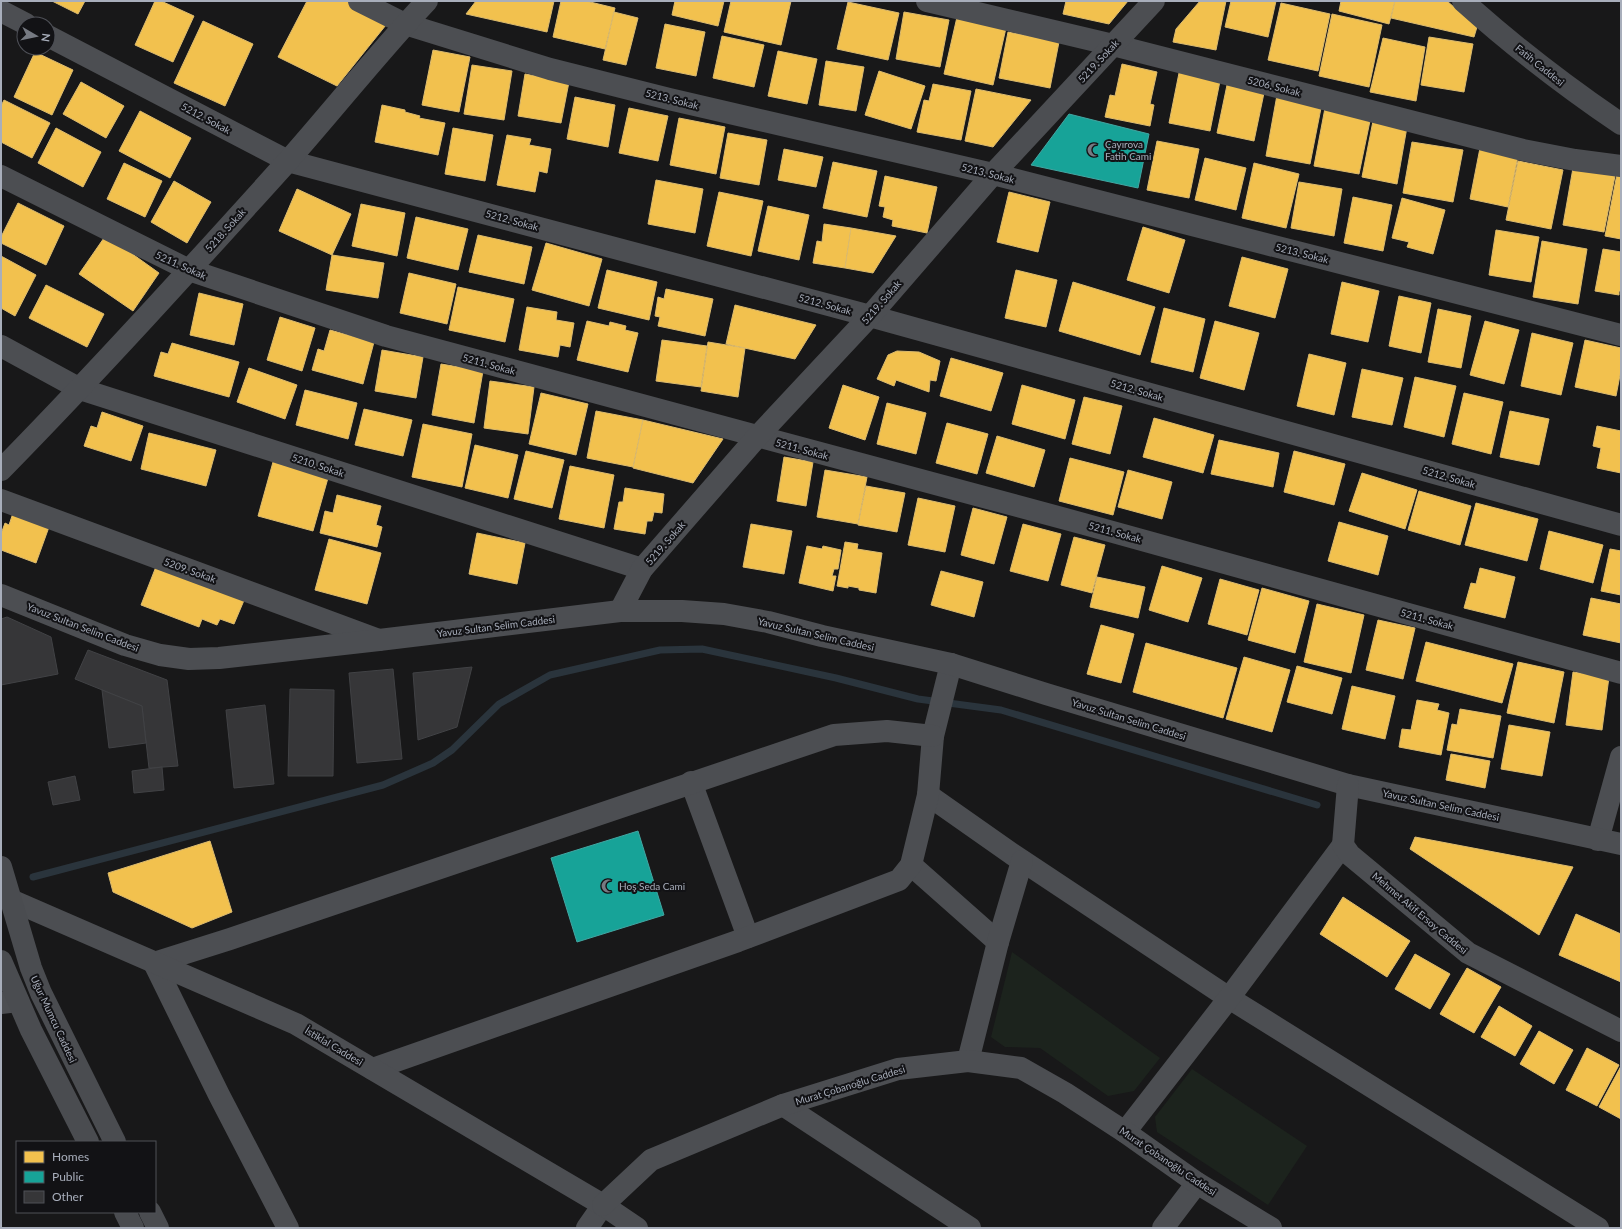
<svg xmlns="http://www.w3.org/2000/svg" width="1622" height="1229" viewBox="0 0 1622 1229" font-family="Lato,sans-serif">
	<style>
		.green { fill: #1c231d }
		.homes { fill: #f2c14e; stroke: #dcbb6f }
		.public { fill: #17a398; stroke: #42a6a2 }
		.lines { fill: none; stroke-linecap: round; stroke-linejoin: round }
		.stream { stroke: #2a343c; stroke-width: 7 }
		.building { fill: #363638; stroke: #414245 }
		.minor { stroke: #4c4e52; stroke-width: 22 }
		.tertiary { stroke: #4c4e52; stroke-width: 22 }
		.secondary { stroke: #4a4c50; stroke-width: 22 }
		.labels { text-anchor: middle; stroke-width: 4; stroke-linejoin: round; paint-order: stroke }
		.street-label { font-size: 10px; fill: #a8aebb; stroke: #121215 }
		.poi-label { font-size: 10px; fill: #a8aebb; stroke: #121215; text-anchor: start }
	</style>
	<rect width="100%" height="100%" fill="#181819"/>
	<g class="green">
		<path d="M1012 952 1160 1058 1134 1091 1108 1096 1040 1048 1005 1047 991 1037Z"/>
		<path d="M1192 1069 1307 1146 1268 1205 1157 1132 1155 1117Z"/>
	</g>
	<g class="homes">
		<path d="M52 1H85L78 14Z"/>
		<path d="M155 1H161L194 16 173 62 135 45Z"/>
		<path d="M307 1H352L390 20 337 86 278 57Z"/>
		<path d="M476 1H554L547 32 466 14Z"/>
		<path d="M561 1H586L615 8 605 49 553 37Z"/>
		<path d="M675 1H724L718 26 672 15Z"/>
		<path d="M731 1H791L781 45 724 32Z"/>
		<path d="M1066 1H1128L1109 24 1063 14Z"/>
		<path d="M1200 1H1226L1216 50 1173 42 1176 29Z"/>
		<path d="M1231 1H1276L1268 37 1225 27Z"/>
		<path d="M1341 1H1395L1389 24 1339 11Z"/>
		<path d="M1395 1H1447L1477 27 1474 37 1391 18Z"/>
		<path d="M848 2 899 13 888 60 837 49Z"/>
		<path d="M1281 3 1330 14 1318 71 1268 60Z"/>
		<path d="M614 12 638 18 626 65 603 60Z"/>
		<path d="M904 12 949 20 940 67 896 59Z"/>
		<path d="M1332 14 1382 25 1369 87 1319 76Z"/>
		<path d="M957 17 1006 28 993 85 944 74Z"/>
		<path d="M203 21 253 44 225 106 174 83Z"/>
		<path d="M665 24 705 32 696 76 656 68Z"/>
		<path d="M1008 32 1059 42 1050 88 999 78Z"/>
		<path d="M722 36 764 45 754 87 713 78Z"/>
		<path d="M1429 37 1473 44 1464 92 1421 85Z"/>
		<path d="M1383 38 1425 47 1416 101 1370 92Z"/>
		<path d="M433 50 470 57 459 112 422 105Z"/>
		<path d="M778 51 817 59 807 104 768 96Z"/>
		<path d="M35 52 73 70 52 115 14 97Z"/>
		<path d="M826 61 864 67 856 111 819 105Z"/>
		<path d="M1122 64 1157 72 1150 104 1154 105 1150 126 1105 117 1110 95 1115 96Z"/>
		<path d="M472 65 512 71 504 120 464 114Z"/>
		<path d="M879 71 925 86 911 129 865 115Z"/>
		<path d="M1179 73 1220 81 1210 131 1169 123Z"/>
		<path d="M525 74 569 82 561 123 518 116Z"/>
		<path d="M81 82 124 106 106 138 63 114Z"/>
		<path d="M933 84 971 91 961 140 917 132 924 100 929 101Z"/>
		<path d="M1227 85 1264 93 1254 141 1217 133Z"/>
		<path d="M976 89 1031 100 993 147 965 141Z"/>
		<path d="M1277 95 1322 103 1310 164 1266 156Z"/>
		<path d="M575 97 615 105 608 147 567 139Z"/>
		<path d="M4 100 50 123 32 158 1 142V106Z"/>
		<path d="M382 105 405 110V112L420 116 419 118 445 123 438 155 375 142Z"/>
		<path d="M629 108 668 116 658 161 619 153Z"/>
		<path d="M1325 108 1371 116 1359 174 1314 166Z"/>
		<path d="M140 111 191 138 170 178 119 151Z"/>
		<path d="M679 118 725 127 716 174 670 165Z"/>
		<path d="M1373 121 1407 127 1397 184 1362 177Z"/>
		<path d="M56 128 101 152 83 187 38 163Z"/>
		<path d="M453 128 493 135 485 181 445 174Z"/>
		<path d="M728 133 767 140 759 185 720 178Z"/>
		<path d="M507 135 531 139 529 145 551 149 547 173 539 171 535 192 497 185Z"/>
		<path d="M1157 141 1199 149 1189 198 1147 190Z"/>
		<path d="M1412 142 1463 150 1453 202 1403 193Z"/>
		<path d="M1480 148 1518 156 1508 207 1470 199Z"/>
		<path d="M784 149 823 157 816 187 778 180Z"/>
		<path d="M1205 158 1246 168 1236 210 1195 200Z"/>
		<path d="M1518 161 1563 170 1551 229 1506 220Z"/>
		<path d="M833 162 877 171 867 217 823 208Z"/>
		<path d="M124 163 162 181 145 217 107 199Z"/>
		<path d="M1254 163 1299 174 1286 228 1242 218Z"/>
		<path d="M1573 168 1615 176 1604 232 1563 225Z"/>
		<path d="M1617 174 1621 175V239L1605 236Z"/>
		<path d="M885 176 937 187 927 233 892 226 893 220 883 217 885 207 879 206Z"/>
		<path d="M656 180 703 189 695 233 648 224Z"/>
		<path d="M174 181 211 202 187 243 151 222Z"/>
		<path d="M1299 182 1342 189 1334 236 1291 228Z"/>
		<path d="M297 189 351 214 332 255 279 231Z"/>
		<path d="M719 192 763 201 751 256 707 246Z"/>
		<path d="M1009 192 1050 202 1038 252 997 242Z"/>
		<path d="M1353 197 1392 205 1383 251 1344 243Z"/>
		<path d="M1402 198 1445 210 1433 254 1407 247 1409 242 1392 238Z"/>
		<path d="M18 203 64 226 46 265 1 243V237Z"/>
		<path d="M361 204 405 213 397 256 352 246Z"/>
		<path d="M768 206 809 215 799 260 758 251Z"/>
		<path d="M416 217 468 229 458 270 407 258Z"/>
		<path d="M824 224 851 228 845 268 813 263 817 241 822 242Z"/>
		<path d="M1143 227 1185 240 1169 293 1127 280Z"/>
		<path d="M851 228 896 236 873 273 845 268Z"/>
		<path d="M1496 230 1539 237 1531 282 1489 275Z"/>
		<path d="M106 235 159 273 133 311 79 274Z"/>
		<path d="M478 235 532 247 524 284 469 272Z"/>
		<path d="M1542 241 1587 249 1578 304 1533 297Z"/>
		<path d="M546 243 602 259 589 306 532 290Z"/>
		<path d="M1603 249 1621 252V291H1619V295L1595 291Z"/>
		<path d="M332 255 384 263 378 298 326 290Z"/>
		<path d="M1 256 36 275 15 316 1 308Z"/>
		<path d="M1242 257 1288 269 1275 318 1229 306Z"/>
		<path d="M607 270 657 282 649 320 598 308Z"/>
		<path d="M1016 270 1057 280 1046 327 1005 318Z"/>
		<path d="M409 273 456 284 447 324 400 313Z"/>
		<path d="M1073 282 1155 307 1140 355 1059 331Z"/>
		<path d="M1342 282 1379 291 1368 342 1331 334Z"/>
		<path d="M46 285 104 314 87 347 29 318Z"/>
		<path d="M458 287 514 299 505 342 449 330Z"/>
		<path d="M666 289 713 299 705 336 658 326 660 317 655 316 658 297 664 299Z"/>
		<path d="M199 293 243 304 234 345 190 335Z"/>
		<path d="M1399 296 1431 303 1421 353 1389 346Z"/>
		<path d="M735 305 816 325 795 359 726 344Z"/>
		<path d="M527 307 557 312 556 320 574 323 570 347 560 345 558 357 519 350Z"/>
		<path d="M1164 308 1205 319 1193 372 1151 362Z"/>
		<path d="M1438 309 1471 316 1461 368 1428 362Z"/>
		<path d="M280 317 315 328 302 371 267 360Z"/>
		<path d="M587 321 609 326 610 322 626 326 625 330 638 333 628 372 577 360Z"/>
		<path d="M1215 321 1259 333 1244 390 1200 378Z"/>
		<path d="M1485 321 1519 330 1504 384 1470 375Z"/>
		<path d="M330 330 374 342 363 384 312 370 318 349 324 351Z"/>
		<path d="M1532 333 1573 343 1561 395 1521 386Z"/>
		<path d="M662 340 707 346 701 387 656 381Z"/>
		<path d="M1585 340 1621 348V370L1616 396 1575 387Z"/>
		<path d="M708 342 745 348 738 397 701 391Z"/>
		<path d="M172 343 239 362 229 397 154 376 161 352 168 354Z"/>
		<path d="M382 350 423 357 416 398 375 391Z"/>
		<path d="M897 351 919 352 940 361 936 381 930 380 929 392 896 380 894 386 877 379 888 355Z"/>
		<path d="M1309 354 1346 363 1334 415 1297 406Z"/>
		<path d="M951 358 1003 373 991 411 940 396Z"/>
		<path d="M441 364 483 371 474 423 432 415Z"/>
		<path d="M249 368 297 385 285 419 237 402Z"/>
		<path d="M1362 369 1403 378 1392 425 1352 417Z"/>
		<path d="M1415 377 1456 386 1444 437 1404 427Z"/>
		<path d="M490 381 534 387 528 434 484 428Z"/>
		<path d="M843 385 879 397 865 440 829 428Z"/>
		<path d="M1022 385 1075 400 1065 439 1012 424Z"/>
		<path d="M305 390 357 403 348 439 296 425Z"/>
		<path d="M541 393 588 404 576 455 529 444Z"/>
		<path d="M1464 393 1503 402 1491 454 1452 444Z"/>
		<path d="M1084 397 1122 406 1110 454 1072 444Z"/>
		<path d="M887 403 926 413 916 454 877 444Z"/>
		<path d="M364 409 412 420 403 456 355 445Z"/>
		<path d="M596 411 643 420 633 467 587 458Z"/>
		<path d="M1510 411 1549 419 1539 465 1500 457Z"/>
		<path d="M102 412 143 426 131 461 84 446 91 426 97 428Z"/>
		<path d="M1154 418 1214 435 1203 473 1143 457Z"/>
		<path d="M643 420 723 439 693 483 633 468Z"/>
		<path d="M947 423 988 434 977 474 936 463Z"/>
		<path d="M423 424 472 434 462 487 412 477Z"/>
		<path d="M1597 426 1621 431V473L1597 468 1601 448 1593 446Z"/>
		<path d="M149 433 216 450 206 486 141 469Z"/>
		<path d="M997 436 1045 450 1034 487 986 473Z"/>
		<path d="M1219 440 1279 453 1273 487 1211 474Z"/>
		<path d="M475 445 518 455 508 498 465 488Z"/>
		<path d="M526 451 564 460 552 508 514 499Z"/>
		<path d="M1294 451 1345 464 1334 505 1284 492Z"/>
		<path d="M784 457 813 462 806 506 777 501Z"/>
		<path d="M1070 458 1124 472 1113 515 1059 501Z"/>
		<path d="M273 462 328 478 313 531 258 516Z"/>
		<path d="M570 466 614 475 604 528 559 519Z"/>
		<path d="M825 470 867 477 858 524 817 517Z"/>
		<path d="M1128 470 1172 482 1162 519 1118 507Z"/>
		<path d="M1362 473 1417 490 1405 529 1349 511Z"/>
		<path d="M866 486 905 493 897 532 858 525Z"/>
		<path d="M625 488 664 494 662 513 654 512 652 521H647L645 534 614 529 619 502H623Z"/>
		<path d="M1419 491 1471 506 1460 545 1408 530Z"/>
		<path d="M337 495 381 506 376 525 382 527 377 547 320 533 325 511 333 513Z"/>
		<path d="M918 498 955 506 945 552 908 545Z"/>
		<path d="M1476 503 1538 519 1527 561 1465 545Z"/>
		<path d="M973 508 1007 517 994 564 961 555Z"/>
		<path d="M13 513 49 527 36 563 1 550V534L5 523 9 525Z"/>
		<path d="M1339 522 1388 536 1378 575 1328 561Z"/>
		<path d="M751 524 792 531 784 574 743 567Z"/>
		<path d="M1023 524 1061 534 1048 581 1010 571Z"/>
		<path d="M1549 531 1603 545 1593 583 1540 569Z"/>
		<path d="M477 533 525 543 517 584 469 574Z"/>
		<path d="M1074 537 1105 545 1092 593 1061 585Z"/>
		<path d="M329 539 381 553 367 604 315 590Z"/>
		<path d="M845 542 858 544 857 549 882 553 876 593 859 590V588L848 586V588L837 586Z"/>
		<path d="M807 546 822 549 823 546 841 550 838 569H834L832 576H836L833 591 799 583Z"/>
		<path d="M1610 549 1621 551V595L1601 591Z"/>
		<path d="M157 564 245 598 234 624 220 619 217 625 202 619 199 627 141 605Z"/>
		<path d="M1162 566 1202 578 1188 622 1149 610Z"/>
		<path d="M1480 568 1515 577 1505 618 1464 608 1471 583 1476 584Z"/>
		<path d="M941 571 983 582 974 617 931 605Z"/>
		<path d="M1097 577 1145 587 1138 618 1090 607Z"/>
		<path d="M1220 579 1259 590 1247 635 1208 624Z"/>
		<path d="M1262 588 1309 601 1295 653 1248 640Z"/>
		<path d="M1591 598 1621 604V643L1583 635Z"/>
		<path d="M1317 604 1364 615 1351 673 1304 662Z"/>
		<path d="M1378 620 1415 628 1403 679 1366 670Z"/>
		<path d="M1101 625 1134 634 1121 683 1087 674Z"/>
		<path d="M1426 642 1513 664 1502 703 1416 681Z"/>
		<path d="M1146 643 1237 668 1223 718 1133 692Z"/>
		<path d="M1244 657 1290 670 1272 732 1226 719Z"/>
		<path d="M1518 662 1564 672 1554 723 1507 713Z"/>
		<path d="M1297 666 1342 678 1332 714 1287 702Z"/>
		<path d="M1573 672 1609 677 1602 730 1566 725Z"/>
		<path d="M1352 686 1395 696 1385 739 1342 729Z"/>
		<path d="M1417 700 1439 704 1437 710 1449 713 1441 755 1399 747 1402 729 1411 730Z"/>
		<path d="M1460 709 1501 716 1493 758 1447 750 1452 724 1457 725Z"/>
		<path d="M1509 725 1550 732 1542 776 1501 769Z"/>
		<path d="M1451 754 1490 761 1485 788 1446 780Z"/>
		<path d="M1415 837 1573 867 1539 935 1410 849Z"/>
		<path d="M210 841 232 912 192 928 113 892 108 873Z"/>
		<path d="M1343 897 1410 941 1387 977 1320 934Z"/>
		<path d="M1576 914 1621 934V982L1559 955Z"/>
		<path d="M1415 954 1450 974 1430 1009 1395 989Z"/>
		<path d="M1467 968 1501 987 1474 1033 1440 1014Z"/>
		<path d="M1499 1006 1532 1026 1515 1056 1481 1037Z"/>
		<path d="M1539 1031 1573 1050 1554 1084 1520 1064Z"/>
		<path d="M1587 1048 1619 1065 1597 1106 1566 1090Z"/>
		<path d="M1621 1066V1119L1599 1107Z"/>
	</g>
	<g class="public">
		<path d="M1069 114 1149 134 1138 188 1031 165Z"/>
		<path d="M638 831 664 915 577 942 551 858Z"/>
	</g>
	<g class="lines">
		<path class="stream" d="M33 877 383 785 433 763 452 750 499 704 550 675 660 650 702 649 836 678 918 699 1001 710 1317 805"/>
	</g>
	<g class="building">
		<path d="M7 617 51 637 58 674 1 685V619Z"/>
		<path d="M88 650 167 680 178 766 149 768 142 706 75 679Z"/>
		<path d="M472 667 457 727 418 740 413 673Z"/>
		<path d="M393 669 402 759 357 763 349 673Z"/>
		<path d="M290 689 334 690 333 776H288Z"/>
		<path d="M102 690 142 706 146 743 109 748Z"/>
		<path d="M265 705 274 784 234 788 226 710Z"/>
		<path d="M162 767 164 790 134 793 132 771Z"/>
		<path d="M75 776 80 800 53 805 48 782Z"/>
	</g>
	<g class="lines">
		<g class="minor">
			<path d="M359 1 405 24 550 69 669 99 993 174 1621 335"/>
			<path d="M927 1 1113 45 1523 150 1575 160 1621 166"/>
			<path d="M1 11 26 24"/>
			<path d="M48 36 288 161 870 316 1621 525"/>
			<path d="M1 176 189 270 386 336 1084 524 1621 673"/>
			<path d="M1 346 80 389 642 569"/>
			<path d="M1 470C99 370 193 266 287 162 334 109 378 53 427 1"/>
			<path d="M1 500 379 640"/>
			<path d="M620 611 642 569 757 437 870 316 993 174 1154 1"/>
			<path d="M691 782 748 937"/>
			<path d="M928 795 1012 854 1229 998 1598 1228"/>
			<path d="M1598 840 1621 757"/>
			<path d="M911 865 998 942"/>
			<path d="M1 1003 18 1001"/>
			<path d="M968 1061 998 942 1022 861"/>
			<path d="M373 1069 738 941 899 880 911 865 928 795 933 736 951 664"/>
			<path d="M783 1105 970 1228"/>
			<path d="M1125 1132 1229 998 1343 845"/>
			<path d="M288 1228 219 1095 154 963 230 939 834 735 887 731 933 736"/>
			<path d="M587 1228 603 1205"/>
			<path d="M1163 1228 1197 1183"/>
		</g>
		<g class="tertiary">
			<path d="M1 595 125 645 160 655 189 659 219 658 379 640 620 611H682L724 614 768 622 822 636 951 664 1046 694 1348 785 1621 844"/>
			<path d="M1348 785 1343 845 1350 855 1468 953 1621 1031"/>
			<path d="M11 900 296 1024 603 1205 637 1228"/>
			<path d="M603 1205 651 1160 783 1105 898 1069 968 1061 1021 1068 1065 1093 1125 1132 1197 1183 1271 1228"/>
		</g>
		<g class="secondary">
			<path d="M1463 1C1513 46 1565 86 1621 124"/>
			<path d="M1 867 31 968 41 993 115 1142"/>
			<path d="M1 961 31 1030 88 1142"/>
			<path d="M125 1212 133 1228"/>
			<path d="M150 1212 158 1228"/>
		</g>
	</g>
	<defs>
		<g id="mosque-bare" transform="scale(1.08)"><path d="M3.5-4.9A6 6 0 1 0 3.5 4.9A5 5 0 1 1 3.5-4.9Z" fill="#767a82" stroke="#121215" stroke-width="2.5" paint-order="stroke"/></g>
	</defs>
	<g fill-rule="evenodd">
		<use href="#mosque-bare" x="1094" y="150"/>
		<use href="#mosque-bare" x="608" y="886"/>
	</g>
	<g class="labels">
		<g class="street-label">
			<text transform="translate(1098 61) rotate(-47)" y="4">5219. Sokak</text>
			<text transform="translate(1540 65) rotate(39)" y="4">Fatih Caddesi</text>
			<text transform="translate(1274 86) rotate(14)" y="4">5206. Sokak</text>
			<text transform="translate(672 99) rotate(14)" y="4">5213. Sokak</text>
			<text transform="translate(206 118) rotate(28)" y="4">5212. Sokak</text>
			<text transform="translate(988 173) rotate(14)" y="4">5213. Sokak</text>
			<text transform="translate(512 220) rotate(15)" y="4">5212. Sokak</text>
			<text transform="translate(225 230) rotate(-48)" y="4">5218. Sokak</text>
			<text transform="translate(1302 253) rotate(14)" y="4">5213. Sokak</text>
			<text transform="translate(181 265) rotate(24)" y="4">5211. Sokak</text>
			<text transform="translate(881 302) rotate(-49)" y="4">5219. Sokak</text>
			<text transform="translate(825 304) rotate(15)" y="4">5212. Sokak</text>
			<text transform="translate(489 364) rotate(15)" y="4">5211. Sokak</text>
			<text transform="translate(1137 390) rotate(16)" y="4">5212. Sokak</text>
			<text transform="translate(802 449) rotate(15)" y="4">5211. Sokak</text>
			<text transform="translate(318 465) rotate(18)" y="4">5210. Sokak</text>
			<text transform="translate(1449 477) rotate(16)" y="4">5212. Sokak</text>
			<text transform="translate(1115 532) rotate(15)" y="4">5211. Sokak</text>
			<text transform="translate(665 543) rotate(-49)" y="4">5219. Sokak</text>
			<text transform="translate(190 570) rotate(20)" y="4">5209. Sokak</text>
			<text transform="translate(1427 619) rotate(15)" y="4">5211. Sokak</text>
			<text transform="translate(496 626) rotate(-7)" y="4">Yavuz Sultan Selim Caddesi</text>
			<text transform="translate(83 627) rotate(21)" y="4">Yavuz Sultan Selim Caddesi</text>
			<text transform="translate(816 634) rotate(13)" y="4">Yavuz Sultan Selim Caddesi</text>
			<text transform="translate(1129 719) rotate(17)" y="4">Yavuz Sultan Selim Caddesi</text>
			<text transform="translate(1441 805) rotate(12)" y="4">Yavuz Sultan Selim Caddesi</text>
			<text transform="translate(1420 913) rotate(40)" y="4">Mehmet Akif Ersoy Caddesi</text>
			<text transform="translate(54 1019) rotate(65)" y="4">Uğur Mumcu Caddesi</text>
			<text transform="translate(334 1046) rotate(31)" y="4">İstiklal Caddesi</text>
			<text transform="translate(850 1085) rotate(-17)" y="4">Murat Çobanoğlu Caddesi</text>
			<text transform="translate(1168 1161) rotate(34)" y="4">Murat Çobanoğlu Caddesi</text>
		</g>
		<g class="poi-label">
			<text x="1105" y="148">Çayırova<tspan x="1105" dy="12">Fatih Cami</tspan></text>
			<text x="619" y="890">Hoş Seda Cami</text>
		</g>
	</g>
	<rect width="1622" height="1229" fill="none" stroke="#a8aebb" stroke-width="4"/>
	<rect x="16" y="1141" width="140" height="72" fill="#121215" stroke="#4e5057"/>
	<rect x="24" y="1151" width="20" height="12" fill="#f2c14e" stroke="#4e5057"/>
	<text x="52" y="1161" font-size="12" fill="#a8aebb">Homes</text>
	<rect x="24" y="1171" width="20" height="12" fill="#17a398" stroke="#4e5057"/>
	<text x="52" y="1181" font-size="12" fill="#a8aebb">Public</text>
	<rect x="24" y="1191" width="20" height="12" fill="#363638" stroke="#4e5057"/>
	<text x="52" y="1201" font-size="12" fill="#a8aebb">Other</text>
	<g transform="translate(36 36) rotate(99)"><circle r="19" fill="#121215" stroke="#4e5057"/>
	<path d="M0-3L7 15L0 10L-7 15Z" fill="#767a82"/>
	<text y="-6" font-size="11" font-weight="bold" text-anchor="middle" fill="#a8aebb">N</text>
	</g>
</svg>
